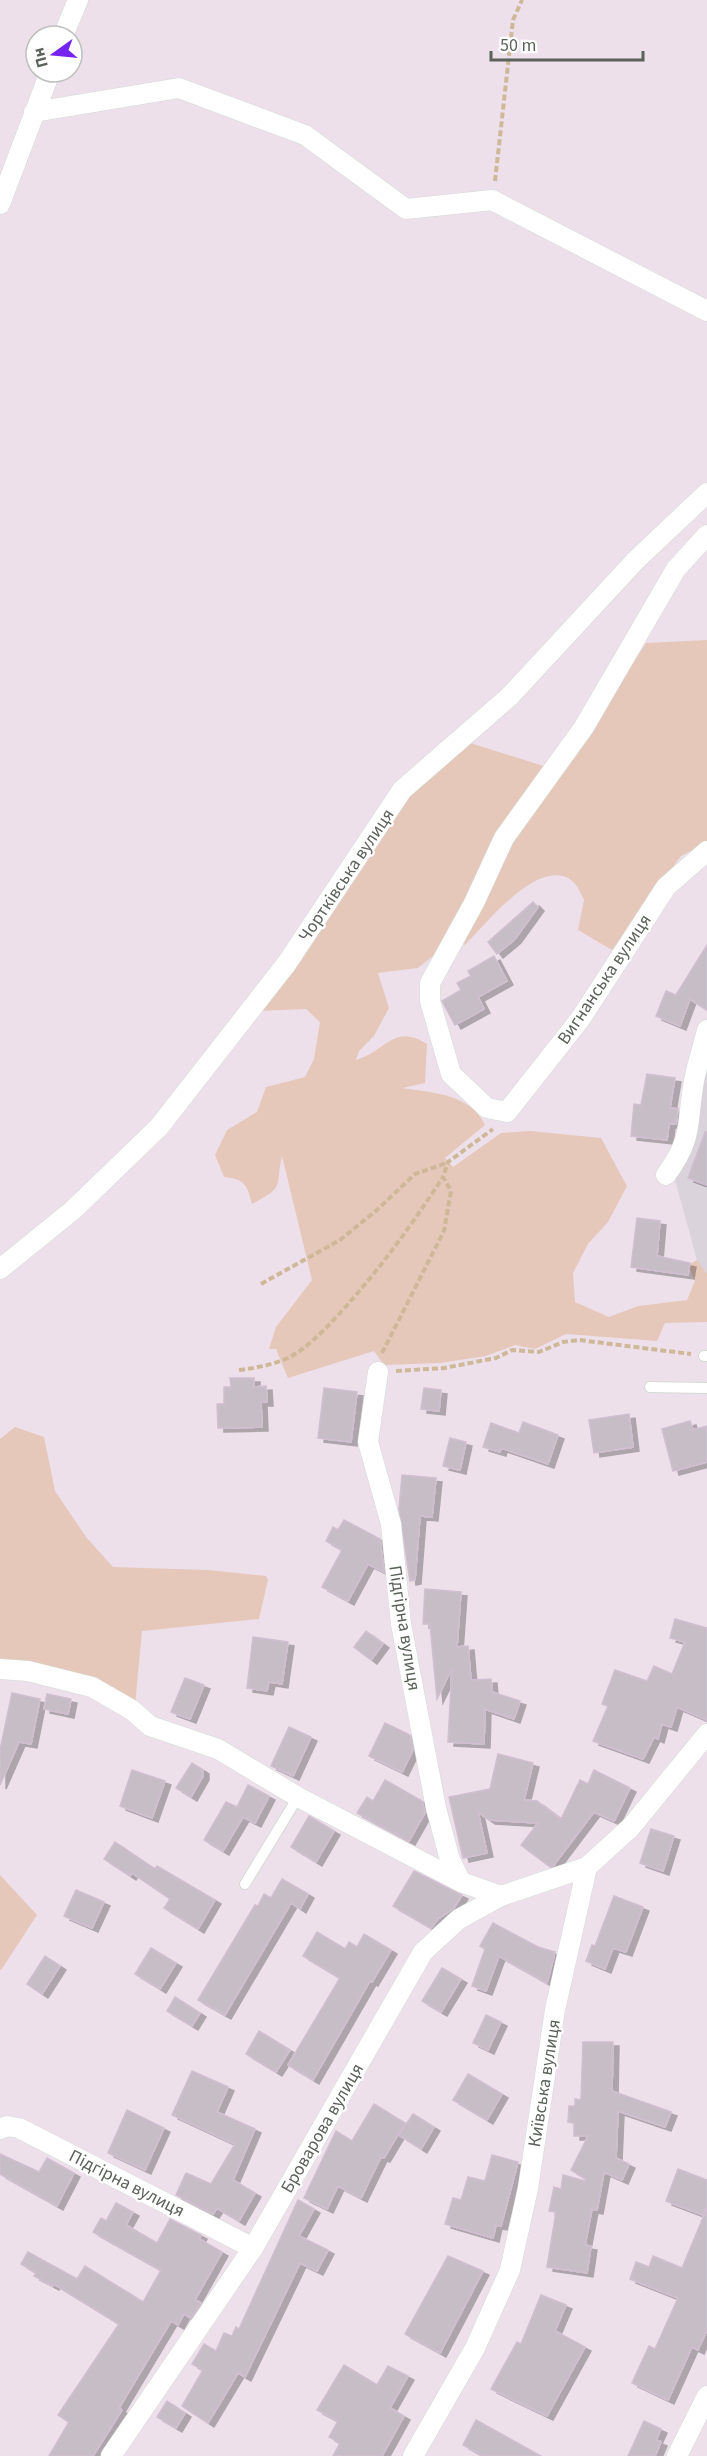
<svg xmlns="http://www.w3.org/2000/svg" width="707" height="2456" viewBox="0 0 707 2456" font-family="'Source Sans 3',sans-serif">
	<style>
		.industrial { fill: #dbd3db }
		.green { fill: #e6c8bb }
		.building { fill: #c7bdc7; stroke: #d1bed1; stroke-width: 1.5; filter: url(#shadow) }
		.lines { fill: none; stroke-linecap: round; stroke-linejoin: round }
		.service-casing { stroke: #d3dbd3; stroke-width: 12 }
		.minor-casing { stroke: #d3dbd3; stroke-width: 21 }
		.path { stroke: #ceb898; stroke-width: 4; stroke-dasharray: 6 3; stroke-linecap: butt }
		.service { stroke: #fff; stroke-width: 10 }
		.minor { stroke: #fff; stroke-width: 20 }
		.labels { text-anchor: middle; stroke-width: 4.5; stroke-linejoin: round; paint-order: stroke }
		.street-label { font-size: 18px; fill: #5a6259; stroke: #fff }
	</style>
	<defs>
		<filter id="shadow"><feDropShadow dx="6" dy="4" stdDeviation="0" flood-color="#0004"/></filter>
	</defs>
	<rect width="100%" height="100%" fill="#ede0eb"/>
	<path class="industrial" d="M707 1065V1274L697 1260 675 1180 695 1127Z"/>
	<g class="green">
		<path d="M707 640V843L681 856 612 950 578 930 584 900C581 894 577 884 571 880 538 857 485 925 464 946L466 931 501 856 573 758 646 643Z"/>
		<path d="M464 741 547 767 443 948 418 968 378 973 389 1008 374 1036 359 1051 356 1060C387 1051 393 1023 427 1044L425 1083 403 1088C433 1093 471 1094 485 1125L445 1158 453 1167 501 1133 531 1131 601 1138 627 1186 608 1222 588 1244 573 1273 575 1302 609 1317 638 1306 687 1300 695 1281 688 1265 697 1260 707 1274V1322L665 1323 657 1341 566 1334 535 1349 515 1345 486 1356 440 1363 384 1365 374 1351 288 1378 276 1349H269L276 1327 312 1280 282 1156C275 1188 286 1186 252 1204 247 1185 245 1179 224 1177L215 1155 227 1130 257 1112 266 1087 305 1077 314 1059 320 1022 306 1009 257 1011 406 791Z"/>
		<path d="M15 1427 44 1437 55 1491 86 1537 113 1567 208 1570 266 1576 268 1580 259 1619 142 1631 135 1706 0 1664V1439Z"/>
		<path d="M0 1875 37 1915 1 1970 0 1969Z"/>
	</g>
	<g class="building">
		<path d="M533 902 538 907 515 939 497 954 488 942Z"/>
		<path d="M707 945V1010L690 999 680 1026 656 1016 666 991 676 995Z"/>
		<path d="M494 956 507 981 478 997 484 1009 455 1025 442 1001 461 990 457 983 471 976 468 971Z"/>
		<path d="M647 1074 675 1078 670 1108 678 1109 677 1118 676 1124H669L667 1140 631 1136 634 1104 641 1105Z"/>
		<path d="M705 1132H707V1185L688 1178Z"/>
		<path d="M637 1218 660 1221 657 1256 690 1263 688 1275 631 1267Z"/>
		<path d="M230 1378H254V1387L266 1386 267 1402H261L262 1427 218 1428 217 1404H224V1387H231Z"/>
		<path d="M324 1388 357 1392 351 1442 318 1438Z"/>
		<path d="M424 1388 441 1390 439 1411 421 1409Z"/>
		<path d="M629 1414 633 1447 594 1453 589 1420Z"/>
		<path d="M690 1421 693 1430 707 1426V1462L673 1471 662 1429Z"/>
		<path d="M523 1422 558 1435 548 1464 501 1448 500 1452 483 1447 491 1423 519 1433Z"/>
		<path d="M450 1438 466 1442 460 1470 443 1466Z"/>
		<path d="M402 1475 436 1478 432 1517 420 1516 415 1580 410 1581 399 1509Z"/>
		<path d="M344 1520 380 1539 384 1572 368 1564 348 1601 322 1587 342 1550 326 1541 333 1527 338 1530Z"/>
		<path d="M425 1589 461 1592 457 1647 468 1646 471 1680 491 1679 492 1692 520 1701 514 1719 485 1709 484 1744 448 1742 452 1668 437 1699 430 1624H423Z"/>
		<path d="M675 1619 707 1628V1720L677 1707 671 1727 662 1724 658 1739 654 1737 643 1759 593 1741 608 1706 602 1704 615 1670 647 1681 654 1666 672 1674 685 1642 670 1638Z"/>
		<path d="M366 1631 383 1644 371 1660 354 1647Z"/>
		<path d="M253 1637 288 1642 282 1684 269 1682 267 1691 247 1688Z"/>
		<path d="M185 1678 204 1685 190 1719 171 1712Z"/>
		<path d="M12 1693 40 1699 31 1744 19 1742 0 1785V1750Z"/>
		<path d="M47 1694 71 1699 68 1714 44 1709Z"/>
		<path d="M385 1723 410 1735 413 1750 402 1772 369 1756Z"/>
		<path d="M289 1727 311 1737 293 1776 271 1766Z"/>
		<path d="M498 1754 533 1763 524 1800 537 1801 561 1819 580 1780 588 1784 594 1770 630 1788 614 1821 594 1812 553 1866 550 1867 521 1845 538 1823 489 1820 478 1812 487 1853 463 1858 449 1797 490 1789Z"/>
		<path d="M192 1763 203 1770V1776L191 1797 176 1788Z"/>
		<path d="M132 1770 165 1781 152 1818 120 1806Z"/>
		<path d="M385 1780 422 1801 425 1813 409 1841 357 1813 367 1797 373 1801Z"/>
		<path d="M248 1785 269 1796 255 1823 243 1817 223 1851 204 1840 226 1802 237 1807Z"/>
		<path d="M309 1816 334 1831 316 1862 291 1847Z"/>
		<path d="M651 1829 674 1836 663 1871 640 1863Z"/>
		<path d="M115 1842 155 1869 157 1866 215 1900 198 1929 164 1908 170 1899 132 1873 130 1876 104 1859Z"/>
		<path d="M414 1871 462 1895 454 1908 438 1919 431 1928 393 1906Z"/>
		<path d="M282 1879 308 1894 300 1909 291 1903 225 2015 198 2000 255 1905 258 1906 264 1894 271 1898Z"/>
		<path d="M76 1890 104 1902 92 1928 64 1916Z"/>
		<path d="M614 1896 643 1907 626 1952 613 1948 605 1969 586 1961 592 1945 595 1946Z"/>
		<path d="M493 1923 538 1947 555 1952 547 1983 499 1956 486 1991 472 1986 485 1949 480 1946Z"/>
		<path d="M317 1932 345 1949 349 1942 357 1947 364 1934 391 1950 372 1982 370 1981 313 2080 288 2065 340 1978 303 1956Z"/>
		<path d="M151 1948 176 1963 160 1989 135 1974Z"/>
		<path d="M45 1956 60 1966 42 1994 27 1984Z"/>
		<path d="M442 1968 461 1979 441 2012 422 2001Z"/>
		<path d="M175 1997 200 2013 192 2026 167 2011Z"/>
		<path d="M486 2015 501 2022 488 2050 473 2043Z"/>
		<path d="M259 2031 290 2050 276 2072 246 2054Z"/>
		<path d="M583 2042H613L612 2091 671 2112 665 2127 618 2111 616 2158 629 2164 622 2180 604 2172 597 2210 592 2209 585 2245 591 2246 587 2273 547 2267 556 2212 549 2211 554 2187 561 2189 563 2175 585 2181 586 2179 571 2170 588 2136H574V2123L568 2122 569 2106H575V2099L581 2100Z"/>
		<path d="M192 2071 228 2087 217 2112 255 2129 233 2180 255 2193 239 2221 217 2208 213 2214 176 2195 186 2173 211 2184 235 2144 172 2115Z"/>
		<path d="M468 2074 502 2094 487 2120 453 2100Z"/>
		<path d="M374 2104 405 2123 384 2158 381 2157 361 2198 338 2186 327 2209 304 2198 336 2131 352 2141Z"/>
		<path d="M127 2110 164 2128 145 2170 108 2153Z"/>
		<path d="M413 2114 434 2127 421 2149 399 2135Z"/>
		<path d="M0 2154 39 2172 47 2158 74 2173 57 2206 0 2174Z"/>
		<path d="M492 2155 518 2162 501 2226 496 2225 493 2238 445 2224 453 2198 461 2200 468 2177 485 2181Z"/>
		<path d="M678 2169 707 2180V2203L703 2215 666 2201Z"/>
		<path d="M298 2200 314 2209 299 2236 328 2250 317 2271 300 2263 245 2377 238 2373 208 2423 182 2406 203 2370 192 2364 204 2344 216 2351 224 2333 232 2336 236 2327 239 2329Z"/>
		<path d="M116 2203 133 2212 126 2225 157 2243 170 2219 201 2235 199 2239 222 2252 195 2300 201 2303 191 2318 184 2314 178 2325 171 2321 119 2408 122 2410 93 2456H49L69 2422 58 2415 119 2324 54 2284 53 2286 34 2276 36 2273 21 2264 28 2252 77 2279 85 2266 143 2302 161 2270 93 2232 101 2218 106 2221Z"/>
		<path d="M707 2208V2330L698 2350 692 2347 668 2400 632 2383 649 2346 655 2349 678 2298 630 2279 636 2262 649 2267 653 2256 682 2268Z"/>
		<path d="M448 2256 483 2271 440 2353 405 2334Z"/>
		<path d="M541 2295 566 2305 555 2331 585 2347 547 2416 491 2389 517 2342 521 2344Z"/>
		<path d="M344 2365 377 2385 388 2366 408 2376 390 2408 404 2416 382 2456H333L340 2443 329 2437 338 2421 317 2410Z"/>
		<path d="M167 2401 185 2413 176 2428 157 2417Z"/>
		<path d="M476 2420 541 2456H483L463 2445Z"/>
		<path d="M644 2421 661 2429 656 2440 661 2442 655 2456H628Z"/>
	</g>
	<g class="lines">
		<g class="service-casing">
			<g id="service">
				<path d="M704 1356H707"/>
				<path d="M650 1387 707 1388"/>
				<path d="M245 1884 298 1797"/>
			</g>
		</g>
		<g class="minor-casing">
			<g id="minor">
				<path d="M63 36 78 0"/>
				<path d="M34 112 179 88 305 135 406 209 492 200 707 311"/>
				<path d="M0 204 50 72"/>
				<path d="M707 535 676 569 584 727 504 838 474 903 430 983V1001L451 1074 487 1108 507 1112 581 1018 666 887 707 851"/>
				<path d="M666 1175C694 1136 686 1125 694 1081 697 1064 703 1047 707 1030"/>
				<path d="M0 1269 73 1210 159 1127 287 963 402 790 510 696 636 560 707 493"/>
				<path d="M378 1372 368 1442 391 1524 401 1624 436 1808 450 1860 461 1882 501 1896"/>
				<path d="M0 1669 28 1671 92 1687 132 1710 150 1726 218 1749 298 1797 461 1882"/>
				<path d="M0 2129 7 2126 19 2128 253 2248"/>
				<path d="M111 2456 253 2248 423 1952 459 1919 501 1896 587 1867"/>
				<path d="M413 2456 475 2348 510 2270 528 2188 555 2010 587 1867 631 1827 707 1734"/>
				<path d="M677 2456 707 2396"/>
			</g>
		</g>
		<g class="path">
			<path d="M495 181 513 20 522 0"/>
			<path d="M261 1284 340 1240 377 1210 415 1174 447 1163"/>
			<path d="M382 1353 444 1231 451 1191 443 1177 448 1162 493 1129"/>
			<path d="M239 1370C256 1368 272 1365 288 1358 309 1347 324 1330 340 1313 380 1269 411 1226 443 1177"/>
			<path d="M396 1371 444 1368 496 1358 512 1350 539 1352 563 1342 579 1340 691 1354"/>
		</g>
		<use href="#service" class="service"/>
		<use href="#minor" class="minor"/>
	</g>
	<g class="labels">
		<g class="street-label">
			<text transform="translate(346 875) rotate(-56)" y="6">Чортківська вулиця</text>
			<text transform="translate(604 979) rotate(-56)" y="6">Вигнанська вулиця</text>
			<text transform="translate(405 1628) rotate(81)" y="6">Підгірна вулиця</text>
			<text transform="translate(544 2083) rotate(-81)" y="6">Київська вулиця</text>
			<text transform="translate(322 2128) rotate(-60)" y="6">Броварова вулиця</text>
			<text transform="translate(127 2183) rotate(27)" y="6">Підгірна вулиця</text>
		</g>
	</g>
	<g transform="translate(54 54) rotate(255)"><circle r="28" fill="#ffffff" stroke="#bdc0bd" stroke-width="1.5"/>
	<path d="M0-4.5L10 22L0 15L-10 22Z" fill="#7424ee"/>
	<text y="-9" font-size="16" font-weight="bold" text-anchor="middle" fill="#5a6259">Пн</text>
	</g>
	<path d="M491 51v9h152v-9" fill="none" stroke="#5a6259" stroke-width="3"/>
	<text x="500" y="51" font-size="18" fill="#5a6259" stroke="#ffffff" stroke-width="4.5" paint-order="stroke">50 m</text>
</svg>
